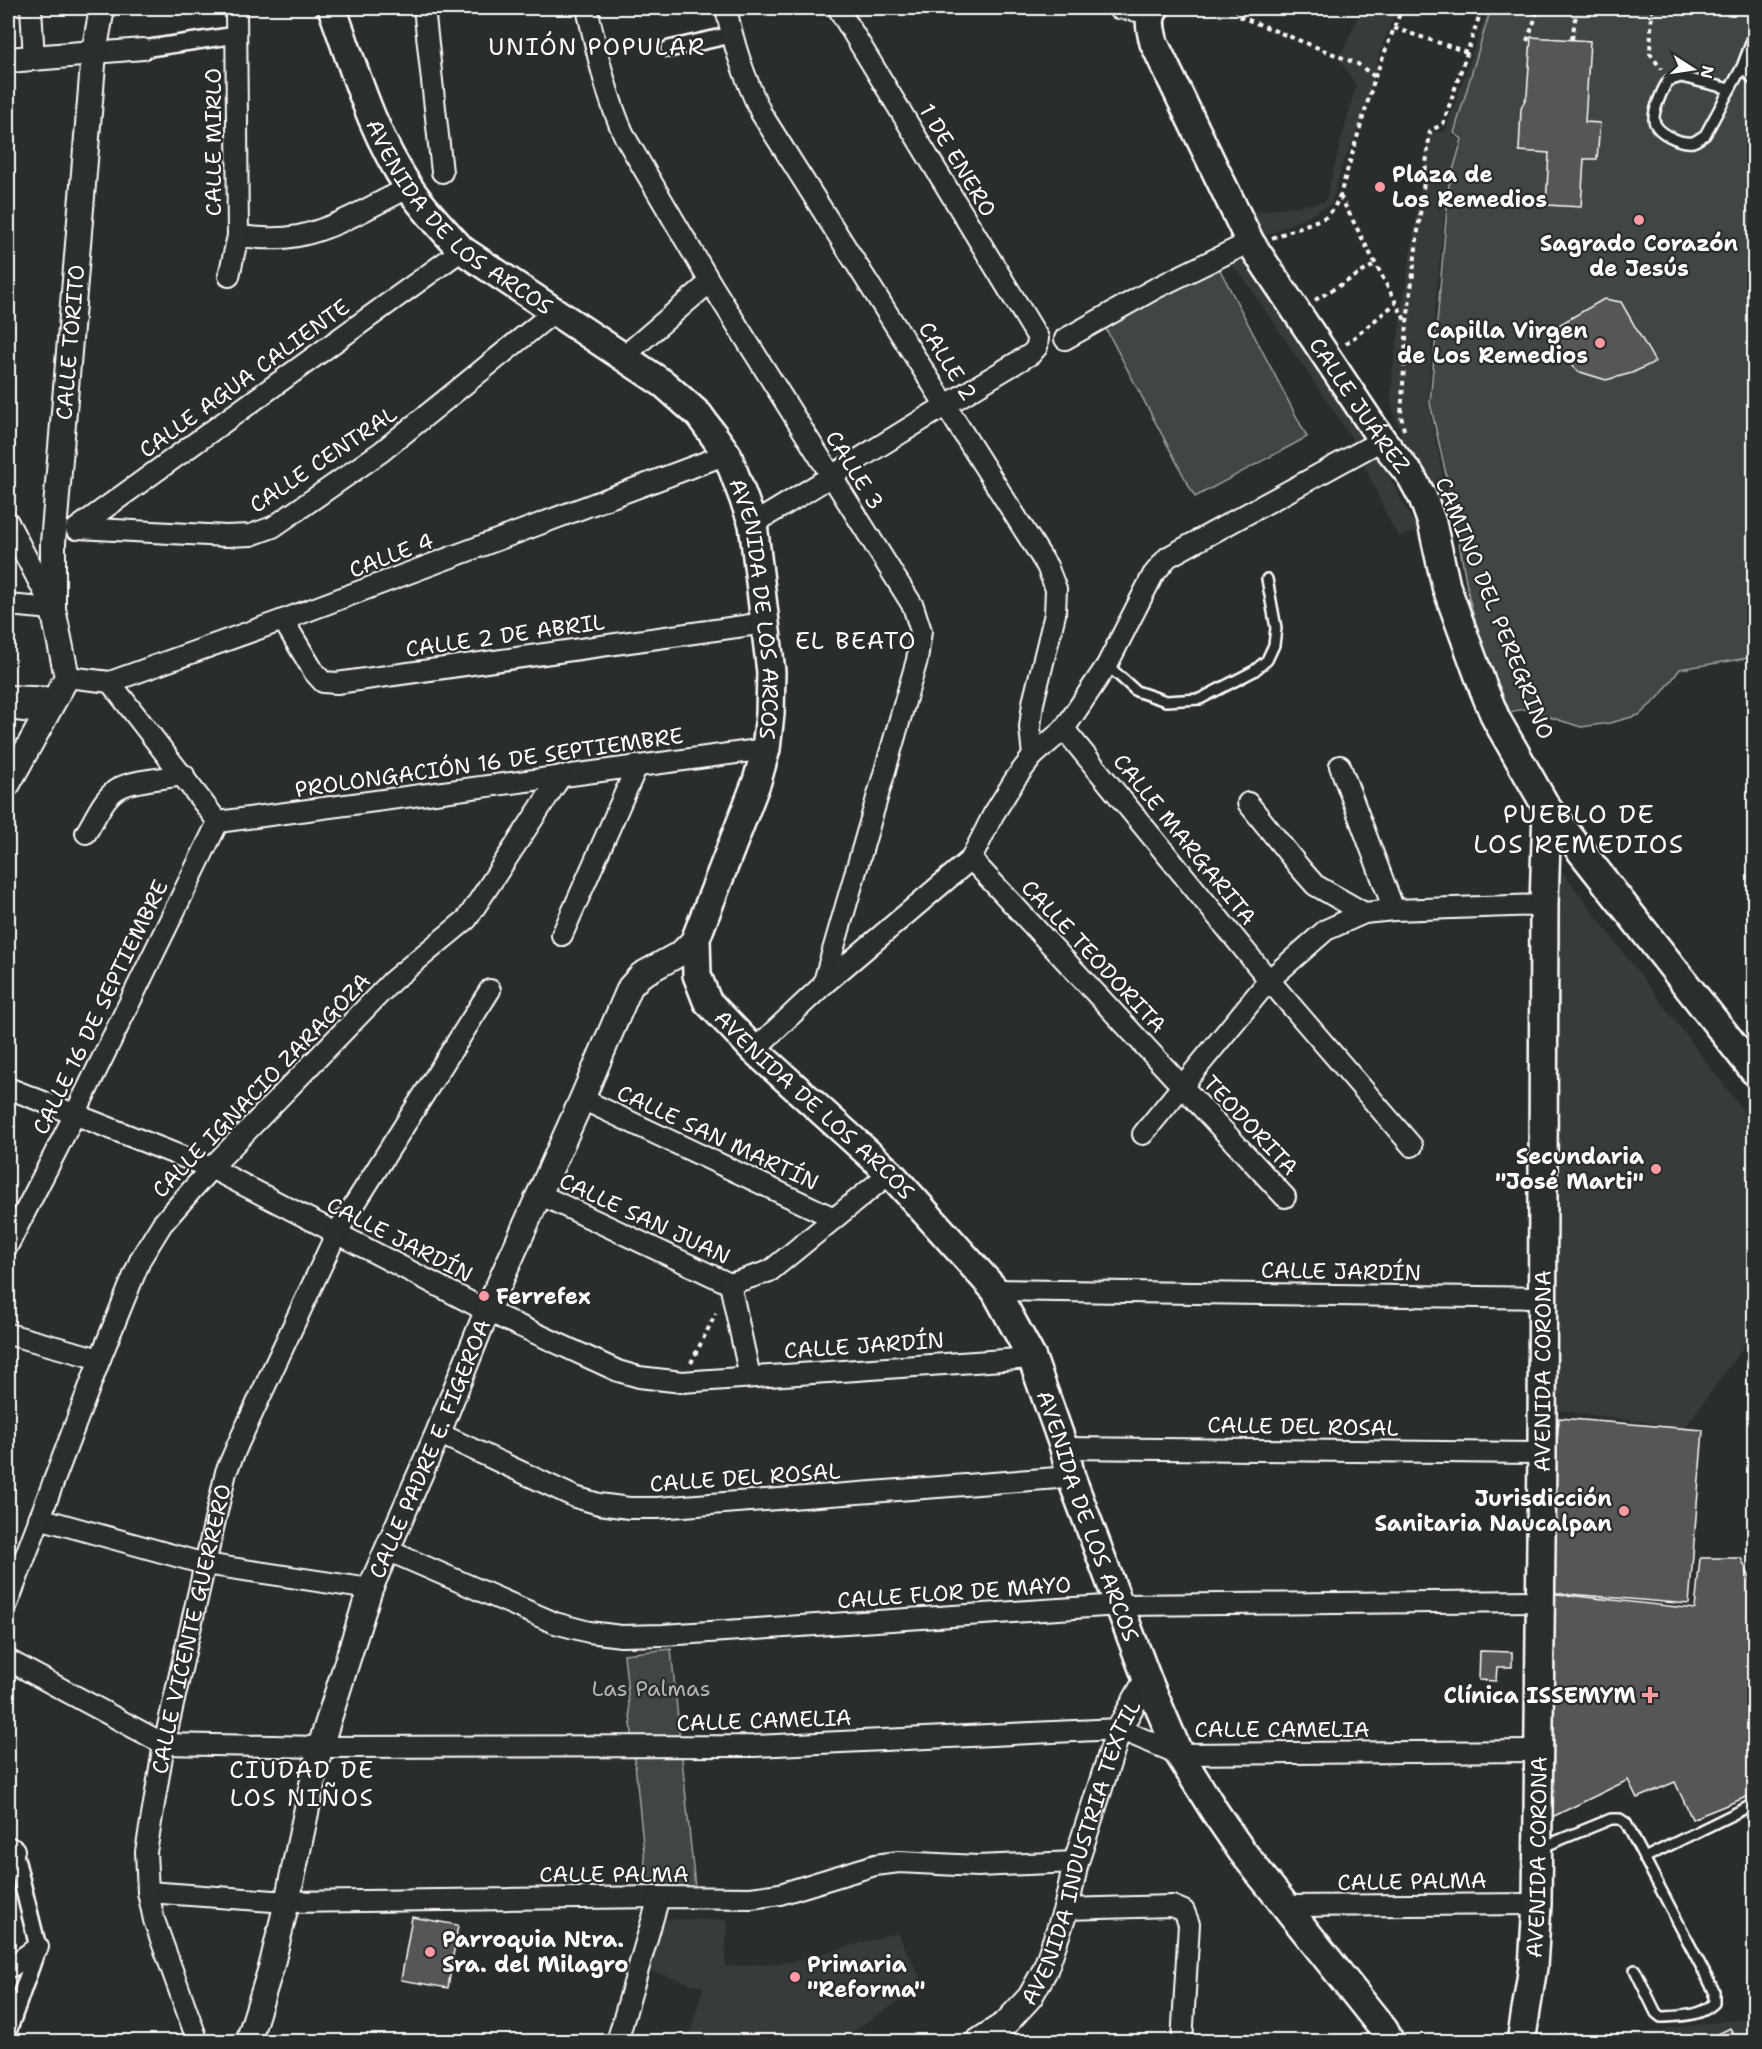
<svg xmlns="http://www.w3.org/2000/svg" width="1762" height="2049" viewBox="0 0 1762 2049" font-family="'Shantell Sans',sans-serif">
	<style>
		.built { fill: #373a3b }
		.green { fill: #414445; stroke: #a0a2a2; stroke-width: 1.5 }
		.building { fill: #555758; stroke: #fff; stroke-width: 1.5 }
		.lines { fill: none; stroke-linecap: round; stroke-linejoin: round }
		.service-casing { stroke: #fff; stroke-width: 14 }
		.pedestrian-casing { stroke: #fff; stroke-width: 20 }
		.minor-casing { stroke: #fff; stroke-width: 24 }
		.tertiary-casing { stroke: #fff; stroke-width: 28 }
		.secondary-casing { stroke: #fff; stroke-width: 32 }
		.path { stroke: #fff; stroke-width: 4; stroke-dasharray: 4.5 4.5; stroke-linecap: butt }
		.service { stroke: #2a2d2e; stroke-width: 9 }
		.pedestrian { stroke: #2a2d2e; stroke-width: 15 }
		.minor { stroke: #2a2d2e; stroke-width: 20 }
		.tertiary { stroke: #2a2d2e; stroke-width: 24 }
		.secondary { stroke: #2a2d2e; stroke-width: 27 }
		.poi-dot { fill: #ff9aa2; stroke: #2a2d2e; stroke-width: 2 }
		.labels { text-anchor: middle; stroke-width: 4.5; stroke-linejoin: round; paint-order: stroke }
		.street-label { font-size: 22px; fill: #fff; stroke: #2a2d2e }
		.poi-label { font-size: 22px; font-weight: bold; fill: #fff; stroke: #2a2d2e; text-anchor: start }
		.park-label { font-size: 22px; fill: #b3b4b5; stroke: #2a2d2e }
		.neighbourhood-label { font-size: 24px; letter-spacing: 1.5px; fill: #fff; stroke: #2a2d2e }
		.quarter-label { font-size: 26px; letter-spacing: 1.5px; fill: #fff; stroke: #2a2d2e }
	</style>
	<rect width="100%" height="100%" fill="#2a2d2e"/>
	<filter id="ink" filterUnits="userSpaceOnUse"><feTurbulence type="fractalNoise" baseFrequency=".0167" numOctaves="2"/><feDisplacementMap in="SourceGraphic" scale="12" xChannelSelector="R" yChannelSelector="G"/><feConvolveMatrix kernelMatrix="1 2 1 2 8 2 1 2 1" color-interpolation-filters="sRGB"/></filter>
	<g filter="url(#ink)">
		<g class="built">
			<path d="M1362 8H1397L1378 57 1368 106 1342 166 1331 205 1263 237 1412 520 1437 515 1409 457 1391 404 1393 369 1429 132H1445L1488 8H1491L1452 135 1459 140 1444 216 1432 340 1428 401 1451 519 1399 537 1389 520 1355 443 1243 277 1213 246 1248 231 1252 212 1325 202 1356 85 1339 59Z"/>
			<path d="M1558 866 1754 1125 1752 1335 1685 1428 1558 1410Z"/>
			<path d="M659 1919 727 1920 725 1967 792 1962 897 1933 924 1985 838 2041H688L703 1987 643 1969Z"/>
			<path d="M1743 2019 1754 2041 1662 2042 1664 2029Z"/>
			<path d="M1660 2030 1658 2041H1591Z"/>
		</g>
		<g class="green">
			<path d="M1491 8H1754V657L1680 669 1659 697 1639 715 1610 723 1581 727 1524 709 1510 712 1482 647 1469 598 1451 497 1430 403 1449 185 1462 139 1454 133Z"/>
			<path d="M1218 266 1307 437 1195 497 1105 327Z"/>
			<path d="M671 1649 695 1888 648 1893 624 1654Z"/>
		</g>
		<g class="building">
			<path d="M1531 37 1590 41 1585 122 1600 123 1597 159H1584L1581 207 1546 205 1549 153 1519 151 1521 109 1527 95Z"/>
			<path d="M1604 299 1621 302 1655 362 1632 373 1606 380 1577 371 1561 355 1550 330Z"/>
			<path d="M1559 1418 1703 1430 1689 1604 1545 1592Z"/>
			<path d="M1700 1558H1741L1754 1587V1794L1692 1819 1675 1782 1637 1798 1628 1780 1544 1821 1548 1593 1695 1609Z"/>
			<path d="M1480 1651 1512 1652V1667H1497L1496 1681 1479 1680Z"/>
			<path d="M412 1917 458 1925 448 1988 401 1980Z"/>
			<path d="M1730 2028 1737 2042H1702Z"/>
		</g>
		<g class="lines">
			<g class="service-casing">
				<g id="service">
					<path d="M1742 67 1754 80"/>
					<path d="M1730 89 1681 77 1668 81C1663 88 1653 111 1654 120 1656 133 1681 144 1693 142 1697 141 1701 137 1705 135L1742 67 1754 35"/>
					<path d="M1107 665 1136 691 1166 701 1200 699 1254 671 1267 660 1274 645 1276 628 1267 579"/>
					<path d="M1540 1848 1611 1819H1620L1626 1823 1714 1991V2003C1700 2017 1679 2016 1661 2017L1656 2013 1635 1970"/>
					<path d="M1644 1858 1754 1804"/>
				</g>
			</g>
			<g class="pedestrian-casing">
				<g id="pedestrian">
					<path d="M143 49 236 35"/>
					<path d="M669 49 731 35"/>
					<path d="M8 2032 38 1947 14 1850"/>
				</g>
			</g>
			<g class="minor-casing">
				<g id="minor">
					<path d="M31 8 34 59"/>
					<path d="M424 8 442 172"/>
					<path d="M587 8C597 52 606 96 625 137L710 282 913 606 921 631 917 660 823 985"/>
					<path d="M726 8C734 47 744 76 761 113L1047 566 1056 589 1055 614 1033 703 1030 727 1033 756"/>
					<path d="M1118 8 1151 13"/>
					<path d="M94 53 143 49"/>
					<path d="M238 236C258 238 278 240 298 236 337 228 373 205 408 188"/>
					<path d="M229 276 238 236 236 8"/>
					<path d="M1065 339 1156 288 1250 242"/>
					<path d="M624 356 710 282"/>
					<path d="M8 522 53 609"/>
					<path d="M753 524C846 468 937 409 1031 354L1037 347 1038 338 838 8"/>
					<path d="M78 528 226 536 251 535 273 527 381 452 555 311"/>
					<path d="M76 529 462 250"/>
					<path d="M8 605 53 609"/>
					<path d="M283 620 314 672 323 682 337 683 765 623"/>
					<path d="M67 677 110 682 283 620 727 454"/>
					<path d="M110 682 218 822"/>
					<path d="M8 696 57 698"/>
					<path d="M8 709 48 714"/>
					<path d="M1064 729 1269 980 1412 1146"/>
					<path d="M1340 766 1394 910"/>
					<path d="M1248 803 1300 868 1315 885 1364 913"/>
					<path d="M218 822 766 749"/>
					<path d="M86 833C95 819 104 796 119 788 133 780 167 778 184 775"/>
					<path d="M971 859 1285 1197"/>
					<path d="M562 935 637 766"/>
					<path d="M754 1050 823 985 971 859 993 815 1016 778 1033 756 1064 729 1107 665 1153 575 1168 557 1382 440"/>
					<path d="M8 1088 211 1168 487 1311 618 1371 639 1377 682 1382 1032 1358"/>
					<path d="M582 1099 834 1218"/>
					<path d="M1143 1134 1269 980 1326 930 1364 913 1394 910 1544 905"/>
					<path d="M539 1194 730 1284"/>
					<path d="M8 1245 75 1114 218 822"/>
					<path d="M730 1284 770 1271 890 1173"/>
					<path d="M730 1284 750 1377"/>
					<path d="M995 1290 1542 1298"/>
					<path d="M8 1334 100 1359"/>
					<path d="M438 1433 575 1497 599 1504 629 1508H657L1071 1477"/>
					<path d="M1064 1448 1542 1453"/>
					<path d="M39 1518 205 1564 370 1589"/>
					<path d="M387 1550 555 1623 589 1632 621 1636 663 1635 1120 1605 1540 1601"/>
					<path d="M8 1602 100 1359 141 1258 162 1224 211 1168 392 981 467 919 561 776"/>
					<path d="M8 1660 164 1744 320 1747 753 1746 1119 1729 1179 1754 1539 1751"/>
					<path d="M8 1847 14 1850"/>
					<path d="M148 1892 287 1902 659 1897 751 1898 780 1894 875 1865 899 1862 977 1866 1076 1862"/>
					<path d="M1287 1906 1537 1904"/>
					<path d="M1066 1909 1172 1906 1184 1911 1189 1924 1182 2042"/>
					<path d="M8 1967 12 1966 38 1947"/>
					<path id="s1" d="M198 2042 154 1920 148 1892 146 1852 164 1744 226 1472 238 1444 337 1232 490 990"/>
					<path d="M617 2042 659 1897"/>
				</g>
			</g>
			<g class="tertiary-casing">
				<g id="tertiary">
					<path d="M8 60 94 53"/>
					<path id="s2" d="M8 784 67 677 53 609V543L94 53 102 8"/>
					<path id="s3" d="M248 2042 271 1968 287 1902 320 1747 370 1589 438 1433 487 1311 582 1099 630 987 641 975 681 953 696 938"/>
					<path id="s4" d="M977 2042 1006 2023 1030 1997 1045 1970 1066 1909 1076 1862 1119 1729 1147 1679"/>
				</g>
			</g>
			<g class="secondary-casing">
				<g id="secondary">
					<path id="s5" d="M332 8C354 68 372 133 408 186 423 209 444 230 462 250L664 384 699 415 727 454 753 524 771 672 770 714 766 749 757 781 696 938 697 975 707 1001 754 1050 890 1173 995 1290 1032 1358 1064 1448 1071 1477 1147 1679 1179 1754 1215 1812 1241 1850 1384 2030 1390 2042"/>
					<path id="s6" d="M1155 8C1147 18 1151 31 1154 43L1250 242 1382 440 1411 476 1423 498 1432 523 1446 586 1484 690 1496 719 1547 808 1754 1071"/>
					<path id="s7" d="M1521 2042 1533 1967 1537 1904 1542 1453 1544 905 1547 808"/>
				</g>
			</g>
			<g class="path">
				<path d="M1235 8 1241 17 1358 64 1375 77"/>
				<path d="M1652 8 1650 53 1661 69"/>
				<path d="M1747 8 1754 9"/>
				<path d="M1394 28 1467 52"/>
				<path d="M1572 39 1577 8"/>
				<path d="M1527 41 1539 8"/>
				<path d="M1340 196 1406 322"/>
				<path d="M1272 238 1326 217 1334 208 1340 195 1375 77 1402 8"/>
				<path d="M1315 300 1376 264"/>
				<path d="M1346 344 1396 303"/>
				<path d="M1404 430 1401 416 1407 323 1430 131 1443 124 1482 8"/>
				<path d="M691 1363 716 1313"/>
			</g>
			<use href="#service" class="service"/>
			<use href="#pedestrian" class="pedestrian"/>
			<use href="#minor" class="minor"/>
			<use href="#tertiary" class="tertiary"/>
			<use href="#secondary" class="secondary"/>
		</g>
	</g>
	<g class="poi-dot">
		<circle cx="1380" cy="187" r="6"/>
		<circle cx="1639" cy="220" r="6"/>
		<circle cx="1600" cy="343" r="6"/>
		<circle cx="1656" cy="1169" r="6"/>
		<circle cx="484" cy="1296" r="6"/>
		<circle cx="1624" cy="1511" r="6"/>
		<path d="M1647 1686h6v6h6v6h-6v6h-6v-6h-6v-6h6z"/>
		<circle cx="430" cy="1952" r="6"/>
		<circle cx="795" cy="1977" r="6"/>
	</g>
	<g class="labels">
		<g class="street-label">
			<text transform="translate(213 142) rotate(-90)" y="8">CALLE MIRLO</text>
			<text transform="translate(958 160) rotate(59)" y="8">1 DE ENERO</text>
			<text dy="8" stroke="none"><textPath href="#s5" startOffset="252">AVENIDA DE LOS ARCOS</textPath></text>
			<text dy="8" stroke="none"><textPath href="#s2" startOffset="459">CALLE TORITO</textPath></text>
			<text transform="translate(948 361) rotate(58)" y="8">CALLE 2</text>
			<text transform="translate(244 378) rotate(-36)" y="8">CALLE AGUA CALIENTE</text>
			<text dy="8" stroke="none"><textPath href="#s6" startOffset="454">CALLE JUÁREZ</textPath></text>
			<text transform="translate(323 459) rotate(-34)" y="8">CALLE CENTRAL</text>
			<text transform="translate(855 470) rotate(58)" y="8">CALLE 3</text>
			<text transform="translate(391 555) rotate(-21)" y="8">CALLE 4</text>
			<text transform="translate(1495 608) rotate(68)" y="8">CAMINO DEL PEREGRINO</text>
			<text dy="8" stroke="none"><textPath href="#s5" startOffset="774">AVENIDA DE LOS ARCOS</textPath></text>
			<text transform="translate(505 635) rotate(-8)" y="8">CALLE 2 DE ABRIL</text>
			<text transform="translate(489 762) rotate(-8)" y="8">PROLONGACIÓN 16 DE SEPTIEMBRE</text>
			<text transform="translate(1185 839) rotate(51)" y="8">CALLE MARGARITA</text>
			<text transform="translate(1094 956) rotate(47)" y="8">CALLE TEODORITA</text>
			<text transform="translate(100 1007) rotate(-64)" y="8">CALLE 16 DE SEPTIEMBRE</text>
			<text transform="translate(261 1085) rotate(-46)" y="8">CALLE IGNACIO ZARAGOZA</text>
			<text dy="8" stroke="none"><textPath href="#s5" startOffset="1332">AVENIDA DE LOS ARCOS</textPath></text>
			<text transform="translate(1251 1125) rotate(47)" y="8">TEODORITA</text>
			<text transform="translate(718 1137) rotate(25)" y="8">CALLE SAN MARTÍN</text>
			<text transform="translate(645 1218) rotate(25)" y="8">CALLE SAN JUAN</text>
			<text transform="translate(400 1239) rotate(27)" y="8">CALLE JARDÍN</text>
			<text transform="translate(1341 1271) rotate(1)" y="8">CALLE JARDÍN</text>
			<text transform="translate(864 1345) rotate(-4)" y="8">CALLE JARDÍN</text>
			<text dy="8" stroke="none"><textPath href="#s7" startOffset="672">AVENIDA CORONA</textPath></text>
			<text transform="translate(1303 1426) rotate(1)" y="8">CALLE DEL ROSAL</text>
			<text dy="8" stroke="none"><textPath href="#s3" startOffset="622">CALLE PADRE E. FIGEROA</textPath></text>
			<text transform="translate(745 1477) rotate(-4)" y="8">CALLE DEL ROSAL</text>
			<text dy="8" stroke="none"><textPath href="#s5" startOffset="1836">AVENIDA DE LOS ARCOS</textPath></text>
			<text transform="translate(954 1592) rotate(-4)" y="8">CALLE FLOR DE MAYO</text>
			<text dy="8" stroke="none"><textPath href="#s1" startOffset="426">CALLE VICENTE GUERRERO</textPath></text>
			<text transform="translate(764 1720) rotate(-2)" y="8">CALLE CAMELIA</text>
			<text x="1282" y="1737">CALLE CAMELIA</text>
			<text dy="8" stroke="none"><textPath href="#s4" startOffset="224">AVENIDA INDUSTRIA TEXTIL</textPath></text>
			<text dy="8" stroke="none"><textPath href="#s7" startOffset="186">AVENIDA CORONA</textPath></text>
			<text x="614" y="1882">CALLE PALMA</text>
			<text transform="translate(1412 1881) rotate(-1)" y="8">CALLE PALMA</text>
		</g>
		<g class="poi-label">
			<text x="1392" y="182">Plaza de<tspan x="1392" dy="25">Los Remedios</tspan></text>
			<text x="1639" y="251" text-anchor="middle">Sagrado Corazón<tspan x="1639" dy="25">de Jesús</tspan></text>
			<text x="1588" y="338" text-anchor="end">Capilla Virgen<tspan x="1588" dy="25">de Los Remedios</tspan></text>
			<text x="1644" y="1164" text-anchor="end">Secundaria<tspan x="1644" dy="25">"José Marti"</tspan></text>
			<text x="496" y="1304">Ferrefex</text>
			<text x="1612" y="1506" text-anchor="end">Jurisdicción<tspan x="1612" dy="25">Sanitaria Naucalpan</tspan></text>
			<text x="1636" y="1703" text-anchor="end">Clínica ISSEMYM</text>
			<text x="442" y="1947">Parroquia Ntra.<tspan x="442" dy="25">Sra. del Milagro</tspan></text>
			<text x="807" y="1972">Primaria<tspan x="807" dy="25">"Reforma"</tspan></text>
		</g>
		<g class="park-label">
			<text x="651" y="1696">Las Palmas</text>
		</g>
		<g class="neighbourhood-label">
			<text x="597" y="55">UNIÓN POPULAR</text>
			<text x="856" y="649">EL BEATO</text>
			<text x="302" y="1778">CIUDAD DE<tspan x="302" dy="28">LOS NIÑOS</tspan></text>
		</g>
		<g class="quarter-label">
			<text x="1579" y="823">PUEBLO DE<tspan x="1579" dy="30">LOS REMEDIOS</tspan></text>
		</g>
	</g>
	<rect width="1762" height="2049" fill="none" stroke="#2a2d2e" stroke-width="30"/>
	<rect x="15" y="15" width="1732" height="2019" fill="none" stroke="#fff" stroke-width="2" filter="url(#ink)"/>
	<g transform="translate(1693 69) rotate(102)" stroke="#2a2d2e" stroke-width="4.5" paint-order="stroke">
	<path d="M0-4.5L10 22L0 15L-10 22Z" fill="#ffffff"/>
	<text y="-9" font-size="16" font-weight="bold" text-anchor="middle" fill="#ffffff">N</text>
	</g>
</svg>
